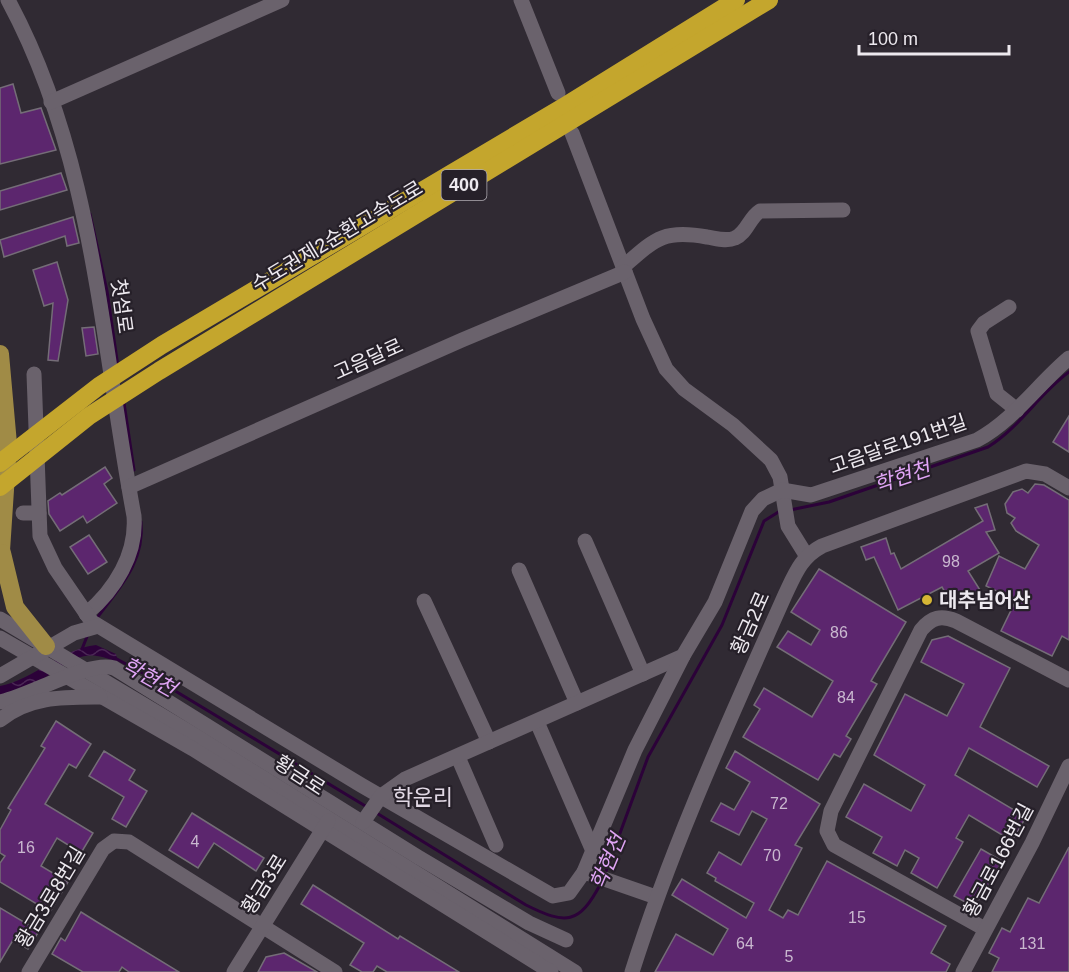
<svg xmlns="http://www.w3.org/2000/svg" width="1069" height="972" viewBox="0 0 1069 972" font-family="Helvetica,'Noto Sans KR',sans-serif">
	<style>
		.water { fill: url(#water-waves) }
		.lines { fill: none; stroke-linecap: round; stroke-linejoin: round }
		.stream { stroke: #2c0239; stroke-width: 3 }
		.building { fill: #5c266e; stroke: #746d77; stroke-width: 1.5 }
		.minor { stroke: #6a626c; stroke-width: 15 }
		.major { stroke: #a08b46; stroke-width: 18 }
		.highway { stroke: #c4a62d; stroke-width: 18 }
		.poi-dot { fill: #d5b535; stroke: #262029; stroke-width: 2 }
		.labels { text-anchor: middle; stroke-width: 4.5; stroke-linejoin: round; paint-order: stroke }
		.number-label { font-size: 16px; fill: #c9b8cf }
		.shield { fill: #262029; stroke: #b1adb4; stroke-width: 1.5 }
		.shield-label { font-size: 18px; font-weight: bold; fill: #ede9ef }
		.street-label { font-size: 20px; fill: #ede9ef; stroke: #262029 }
		.poi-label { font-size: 20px; font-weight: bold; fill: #ede9ef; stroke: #262029; text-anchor: start }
		.water-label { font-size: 21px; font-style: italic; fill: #e0a5f5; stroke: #262029 }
		.quarter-label { font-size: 22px; fill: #e1d8e4; stroke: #262029 }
	</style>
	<defs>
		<pattern id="water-waves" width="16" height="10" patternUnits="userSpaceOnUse" patternTransform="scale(1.5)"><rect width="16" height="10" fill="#2c0239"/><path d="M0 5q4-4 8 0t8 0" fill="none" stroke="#4b2756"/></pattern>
	</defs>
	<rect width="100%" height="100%" fill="#302a33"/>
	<path class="water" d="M96 645 116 654 118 663C77 643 67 668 32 685 23 690 10 692 0 695V686C35 679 61 649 96 645Z"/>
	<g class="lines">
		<g class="stream">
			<path d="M90 214 107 291 118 367"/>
			<path d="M124 403 134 470"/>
			<path d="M790 510 829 502 988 447C1020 427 1039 394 1069 372"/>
			<path d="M97 618C119 588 145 562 141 522"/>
			<path d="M82 649 88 634"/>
			<path d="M115 658 172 689 367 807"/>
			<path d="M375 812 526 905C566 925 579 925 601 883"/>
			<path d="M605 874 648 757 722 625 764 521 780 511"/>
		</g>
	</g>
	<g class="building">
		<path d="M13 84 21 113 41 108 56 150 0 164V88Z"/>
		<path d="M61 173 67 190 0 210V191Z"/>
		<path d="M73 217 79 243 67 246 65 236 4 257 0 240Z"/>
		<path d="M57 262 68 300 58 361 48 360 53 303 44 306 33 270Z"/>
		<path d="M94 327 98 354 86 356 82 328Z"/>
		<path d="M1069 416V452L1053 442Z"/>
		<path d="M105 467 112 478 104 484 117 503 87 523 83 516 60 531 49 514 48 501 60 493 62 495Z"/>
		<path d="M1035 484 1044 485 1069 500V640L1062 636 1052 656 1001 631 1016 600 986 586 999 556 1025 569 1039 545 1016 531 1011 523 1015 518 1007 513 1005 504 1013 492 1022 489 1028 493Z"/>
		<path d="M987 504 995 530 986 532 999 553 968 571 980 590 953 606 942 587 898 610 874 557 866 560 861 547 886 538 891 554 894 553 901 569 983 521 975 508Z"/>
		<path d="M89 535 107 562 88 574 70 547Z"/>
		<path d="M819 569 906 622 871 681 877 684 846 736 851 739 840 757 834 754 818 780 743 737 760 709 754 705 764 688 812 717 833 681 777 647 788 631 811 645 820 630 791 612Z"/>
		<path d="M948 636 1010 668 980 727 1049 766 1037 787 969 748 955 775 1026 817 1012 841 969 815 956 838 963 842 937 888 911 873 919 858 905 850 897 866 873 853 882 837 846 817 864 784 911 811 925 785 874 755 905 694 947 716 964 684 921 662 932 640Z"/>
		<path d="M56 721 91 744 76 768 69 764 45 804 93 833 81 853 57 838 41 866 68 882 50 912 0 882V863L5 856 0 853V830L11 810 8 808 45 748 41 746Z"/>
		<path d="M104 751 135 770 129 780 147 791 126 827 112 819 124 797 89 776Z"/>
		<path d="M735 751 820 804 795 845 802 848 769 910 783 918 788 910 798 915 827 861 946 926 931 953 950 964 946 972H655L676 934 713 955 728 929 672 895 682 879 746 918 754 903 715 881 716 878 707 873 719 852 741 865 767 819 752 811 739 835 711 821 721 803 734 810 750 782 726 768Z"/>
		<path d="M192 813 264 858 256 871 214 843 198 868 169 850Z"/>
		<path d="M1069 847V972H992L999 958 989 953 1002 928 1010 932 1028 898 1039 903Z"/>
		<path d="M981 849 1002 861 981 899 965 902 954 896Z"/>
		<path d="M313 885 398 939 400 936 459 972H387L377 966 373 972H362L350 965 364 943 301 904Z"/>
		<path d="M0 908 39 931 28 949 13 940 0 962Z"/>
		<path d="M81 912 97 922 179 972H129L122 967 119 972H83L52 954 61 938 65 941Z"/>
		<path d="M284 953 291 957 317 972H258L266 957Z"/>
	</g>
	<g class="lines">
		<g class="minor">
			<path d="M8 0C94 159 101 342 134 516 137 554 115 590 86 614"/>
			<path d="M521 0 558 93"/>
			<path d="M51 102 282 0"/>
			<path d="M572 133 643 319 666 369 684 389 733 425 771 460 780 477 788 526 806 555"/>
			<path d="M623 267C655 239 663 229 707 237 715 238 726 242 735 238 747 233 749 218 760 211L843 210"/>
			<path d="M1009 307 984 323 978 331 997 394 1017 410"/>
			<path d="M34 374 40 536 55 568 92 622 361 785 553 896 569 893 584 872 656 897"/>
			<path d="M129 487 462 340 625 272"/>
			<path d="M23 513H39"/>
			<path d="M585 541 643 674"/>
			<path d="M519 570 577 703"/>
			<path d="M424 601 489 742"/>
			<path d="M0 619 196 736 575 972"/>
			<path d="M0 638 193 749 551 972"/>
			<path d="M0 676 74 633 98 626"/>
			<path d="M0 702C30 696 89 660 114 668L418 857 529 923 566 940"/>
			<path d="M0 720C29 696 64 697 100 697"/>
			<path d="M537 722 593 851"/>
			<path d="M458 757 496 845"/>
			<path d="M363 822 381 796 405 779 683 656 715 602 752 511 763 499 782 490 811 495 977 440C1014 420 1037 385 1069 358"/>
			<path d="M584 872 635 750 683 656"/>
			<path d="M985 929 834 845 827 831 831 811 921 630C932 617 941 615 956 621L1069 680"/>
			<path d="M29 972 103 849 114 841 129 842 335 972"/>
			<path d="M234 972 328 821"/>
			<path d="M632 972C673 842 730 719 785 595 795 574 801 557 822 546L1026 471 1045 474 1069 488"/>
			<path d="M963 972 1032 843 1069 766"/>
		</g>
		<g class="major">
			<path d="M0 354 8 444 0 566"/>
			<path d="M2 553 15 607 46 646"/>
		</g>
		<g class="highway">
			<path d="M0 463 99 386 162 345 565 106 736 0"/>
			<path d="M0 487 89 416 159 371 769 0"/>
		</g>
	</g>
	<circle class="poi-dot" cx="927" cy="600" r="6"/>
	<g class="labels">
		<g class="number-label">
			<text x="951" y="567">98</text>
			<text x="839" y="638">86</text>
			<text x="846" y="703">84</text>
			<text x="779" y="809">72</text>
			<text x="195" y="847">4</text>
			<text x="26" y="853">16</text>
			<text x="772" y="861">70</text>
			<text x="857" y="923">15</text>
			<text x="745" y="949">64</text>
			<text x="1032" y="949">131</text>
			<text x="789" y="962">5</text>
		</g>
		<rect class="shield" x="441.5" y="170" width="45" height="30" rx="4.5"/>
		<g class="shield-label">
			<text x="464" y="191">400</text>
		</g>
		<g class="street-label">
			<text transform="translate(337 236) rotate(-31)" y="7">수도권제2순환고속도로</text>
			<text transform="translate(122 306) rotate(82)" y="7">첫섬로</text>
			<text transform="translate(368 359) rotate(-24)" y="7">고음달로</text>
			<text transform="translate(898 444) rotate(-19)" y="7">고음달로191번길</text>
			<text transform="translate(750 623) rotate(-66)" y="7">황금2로</text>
			<text transform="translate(300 775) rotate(33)" y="7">황금로</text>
			<text transform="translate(998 860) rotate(-62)" y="7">황금로166번길</text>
			<text transform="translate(264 884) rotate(-58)" y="7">황금3로</text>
			<text transform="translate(50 897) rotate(-59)" y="7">황금3로8번길</text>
		</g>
		<g class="poi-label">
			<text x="939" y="607">대추넘어산</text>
		</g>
		<g class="water-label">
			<text transform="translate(902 477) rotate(-19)" y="7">학현천</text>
			<text transform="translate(149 677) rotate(29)" y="7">학현천</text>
			<text transform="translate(608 862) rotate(-67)" y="7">학현천</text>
		</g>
		<g class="quarter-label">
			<text x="423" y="805">학운리</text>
		</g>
	</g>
	<path d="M859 45v9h150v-9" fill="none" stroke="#ede9ef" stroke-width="3"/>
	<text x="868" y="45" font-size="18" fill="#ede9ef" stroke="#262029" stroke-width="4.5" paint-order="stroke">100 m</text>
</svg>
